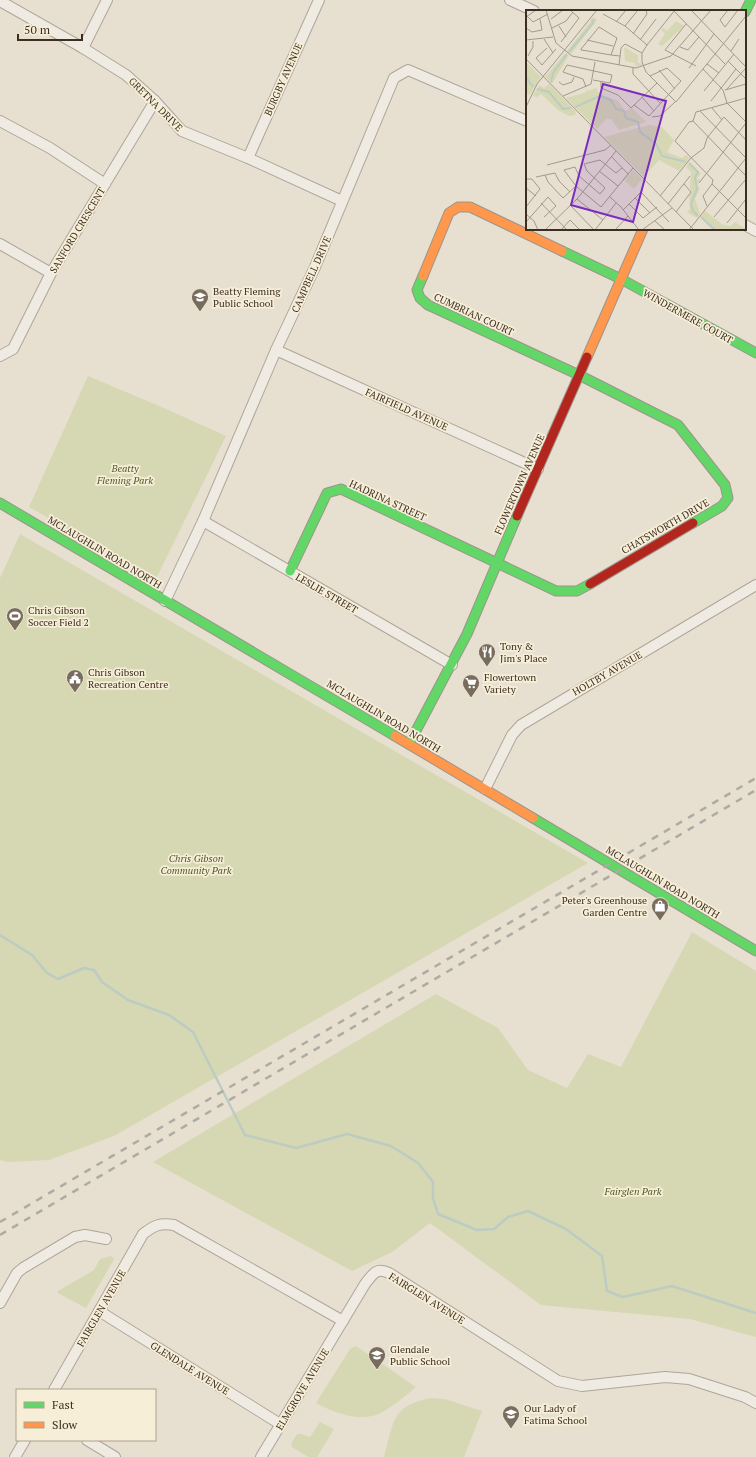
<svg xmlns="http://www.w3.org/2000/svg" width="756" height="1457" viewBox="0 0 756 1457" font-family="'PT Serif',serif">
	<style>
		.green { fill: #d6d7b3 }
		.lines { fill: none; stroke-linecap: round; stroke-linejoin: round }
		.stream { stroke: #bcccc2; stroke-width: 2.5 }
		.street-casing { stroke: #ada599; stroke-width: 12 }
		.fast-casing { stroke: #9c958a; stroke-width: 11 }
		.slow-casing { stroke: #9c958a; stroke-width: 11 }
		.jam-casing { stroke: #9c958a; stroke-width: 11 }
		.street { stroke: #efebe3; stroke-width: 10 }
		.fast { stroke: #63d668; stroke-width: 9 }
		.slow { stroke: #ff974d; stroke-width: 9 }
		.jam { stroke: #b3261e; stroke-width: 9 }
		.rail { stroke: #afaaa2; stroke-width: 2.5; stroke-dasharray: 7 7; stroke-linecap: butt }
		.labels { text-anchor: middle; stroke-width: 3.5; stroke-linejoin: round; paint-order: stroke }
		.street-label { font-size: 10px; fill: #3d2e20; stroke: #f7eed8 }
		.poi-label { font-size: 10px; fill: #3d2e20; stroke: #f7eed8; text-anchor: start }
		.park-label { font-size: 10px; font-style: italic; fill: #4d5a26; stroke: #f7eed8 }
		.inset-river { fill: none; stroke: #bcccc2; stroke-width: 2 }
		.inset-road { fill: none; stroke: #a3998a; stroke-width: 1 }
		.view { fill: #7b2cbf; fill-opacity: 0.15; stroke: #7b2cbf; stroke-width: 2 }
		.inset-edge { fill: none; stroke: #3d2e20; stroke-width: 2 }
	</style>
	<rect width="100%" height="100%" fill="#e7e0d1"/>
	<g class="green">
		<path d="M88 376 164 408 226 436 156 579 29 507Z"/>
		<path d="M20 534 588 863 114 1136 49 1160 8 1162 0 1160V578Z"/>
		<path d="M692 932 756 971V1337L690 1319 541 1305 430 1223 392 1252 352 1271 153 1162 436 994 498 1028 528 1070 567 1088 588 1054 621 1067Z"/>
		<path d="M111 1256 114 1259 86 1308 58 1293V1291L94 1270 100 1259Z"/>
		<path d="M356 1346 416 1387C406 1395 385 1414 372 1416 354 1420 332 1412 316 1403L350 1349Z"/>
		<path d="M431 1398 445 1399 482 1411 464 1457H384C394 1423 390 1406 431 1398Z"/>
		<path d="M320 1422 334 1429 317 1457H308L292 1447 291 1444 297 1434H301L310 1437Z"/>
	</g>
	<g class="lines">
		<path class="stream" d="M0 935 32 955 47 973 58 979 84 968 94 970 102 982 128 1000 169 1015 193 1032 245 1135 296 1148 347 1134 391 1146 418 1163 433 1182V1198L438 1214 477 1230 494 1229 508 1217 528 1211 566 1229 602 1256 607 1291 623 1297 672 1286 756 1313"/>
		<g class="street-casing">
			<g id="street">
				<path d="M510 0 534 11"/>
				<path d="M0 1 83 48 126 75 155 101 182 131 248 158 342 201"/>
				<path d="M83 48 107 0"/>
				<path d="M0 121 50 148 105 184"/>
				<path d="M248 158 319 0"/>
				<path d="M745 225 756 231"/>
				<path d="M0 244 51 273"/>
				<path d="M276 350 538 469"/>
				<path d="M0 356 13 349 51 273 155 101"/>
				<path d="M203 521 452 665"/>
				<path d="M165 601 203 521 276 350 315 267 394 78 408 70 527 121"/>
				<path d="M485 789 512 735 521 725 756 585"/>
				<path d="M0 1303 17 1273 23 1268 75 1237 85 1235 106 1239"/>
				<path d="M99 1311 280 1424"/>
				<path d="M54 1390 143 1234C155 1225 159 1223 174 1225L343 1321"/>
				<path d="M87 1440 115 1457"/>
				<path d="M15 1457 25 1440"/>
				<path d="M261 1457 365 1284C373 1274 376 1267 389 1273L558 1381 582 1386 665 1377 689 1379 745 1397 756 1403"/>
			</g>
		</g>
		<g class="fast-casing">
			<g id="fast">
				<path d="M745 12 751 0"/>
				<path d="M562 251 621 279 756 353"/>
				<path d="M423 276 417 290 420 298 428 305 579 375 678 425 725 485 728 498 722 506 693 523"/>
				<path d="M0 503 395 736"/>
				<path d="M290 571 327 493 341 489 556 591H577L590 584"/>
				<path d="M409 744 467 634 517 516"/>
				<path d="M533 818 756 951"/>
			</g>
		</g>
		<g class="slow-casing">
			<g id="slow">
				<path d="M423 276 449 213 458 207H470L562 251"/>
				<path d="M587 357 643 229"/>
				<path d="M395 736 533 818"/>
			</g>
		</g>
		<g class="jam-casing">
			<g id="jam">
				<path d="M517 516 587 357"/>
				<path d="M590 584 693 523"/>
			</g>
		</g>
		<use href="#street" class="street"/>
		<use href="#fast" class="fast"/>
		<use href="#slow" class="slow"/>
		<use href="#jam" class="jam"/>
		<g class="rail">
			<path d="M0 1222 756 778"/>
			<path d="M0 1235 756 790"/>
		</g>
	</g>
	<defs>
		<g id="school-pin" transform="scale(0.9)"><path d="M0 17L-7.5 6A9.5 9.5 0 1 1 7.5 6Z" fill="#786c5e" stroke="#f7eed8"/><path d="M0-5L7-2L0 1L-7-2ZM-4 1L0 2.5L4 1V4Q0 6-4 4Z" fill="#fff"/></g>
		<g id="stadium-pin" transform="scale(0.9)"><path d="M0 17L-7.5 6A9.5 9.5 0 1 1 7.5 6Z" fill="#786c5e" stroke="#f7eed8"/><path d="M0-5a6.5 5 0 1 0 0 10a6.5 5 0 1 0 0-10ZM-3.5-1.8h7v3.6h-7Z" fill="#fff"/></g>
		<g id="restaurant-pin" transform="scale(0.9)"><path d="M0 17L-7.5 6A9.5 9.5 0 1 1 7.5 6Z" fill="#786c5e" stroke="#f7eed8"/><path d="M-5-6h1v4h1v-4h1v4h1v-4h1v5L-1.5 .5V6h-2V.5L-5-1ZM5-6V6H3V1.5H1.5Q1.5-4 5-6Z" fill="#fff"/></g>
		<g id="civic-pin" transform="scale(0.9)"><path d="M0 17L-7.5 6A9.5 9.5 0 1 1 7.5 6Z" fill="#786c5e" stroke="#f7eed8"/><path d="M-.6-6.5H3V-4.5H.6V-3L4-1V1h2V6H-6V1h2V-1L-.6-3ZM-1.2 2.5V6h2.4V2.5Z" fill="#fff"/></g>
		<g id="supermarket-pin" transform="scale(0.9)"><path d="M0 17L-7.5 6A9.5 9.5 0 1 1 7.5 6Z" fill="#786c5e" stroke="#f7eed8"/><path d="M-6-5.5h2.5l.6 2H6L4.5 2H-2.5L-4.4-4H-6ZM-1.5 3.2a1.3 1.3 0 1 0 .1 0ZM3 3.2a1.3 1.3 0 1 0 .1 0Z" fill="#fff"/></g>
		<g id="shop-pin" transform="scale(0.9)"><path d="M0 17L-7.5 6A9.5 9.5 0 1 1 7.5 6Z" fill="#786c5e" stroke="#f7eed8"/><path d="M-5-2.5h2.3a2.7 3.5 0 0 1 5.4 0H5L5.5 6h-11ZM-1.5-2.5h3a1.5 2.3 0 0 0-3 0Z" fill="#fff"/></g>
	</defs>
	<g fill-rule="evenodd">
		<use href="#school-pin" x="200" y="297"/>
		<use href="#stadium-pin" x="15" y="616"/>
		<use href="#restaurant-pin" x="487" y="652"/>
		<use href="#civic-pin" x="75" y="678"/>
		<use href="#supermarket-pin" x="471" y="683"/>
		<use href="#shop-pin" x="660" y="906"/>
		<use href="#school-pin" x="377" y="1355"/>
		<use href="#school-pin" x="511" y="1414"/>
	</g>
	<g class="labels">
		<g class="street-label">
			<text transform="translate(283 79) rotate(-66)" y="4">BURGBY AVENUE</text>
			<text transform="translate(156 104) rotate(45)" y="4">GRETNA DRIVE</text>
			<text transform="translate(77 230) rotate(-59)" y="4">SANFORD CRESCENT</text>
			<text transform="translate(311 274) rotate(-66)" y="4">CAMPBELL DRIVE</text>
			<text transform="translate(474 314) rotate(25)" y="4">CUMBRIAN COURT</text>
			<text transform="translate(688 316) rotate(29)" y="4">WINDERMERE COURT</text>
			<text transform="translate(407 409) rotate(24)" y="4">FAIRFIELD AVENUE</text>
			<text transform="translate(519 484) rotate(-66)" y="4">FLOWERTOWN AVENUE</text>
			<text transform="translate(388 500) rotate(25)" y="4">HADRINA STREET</text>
			<text transform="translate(665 526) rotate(-30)" y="4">CHATSWORTH DRIVE</text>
			<text transform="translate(105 552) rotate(31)" y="4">MCLAUGHLIN ROAD NORTH</text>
			<text transform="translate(327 593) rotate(30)" y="4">LESLIE STREET</text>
			<text transform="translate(607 673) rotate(-30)" y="4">HOLTBY AVENUE</text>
			<text transform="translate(384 716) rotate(31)" y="4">MCLAUGHLIN ROAD NORTH</text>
			<text transform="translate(663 882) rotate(31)" y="4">MCLAUGHLIN ROAD NORTH</text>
			<text transform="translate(427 1298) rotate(32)" y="4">FAIRGLEN AVENUE</text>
			<text transform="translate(101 1308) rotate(-60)" y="4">FAIRGLEN AVENUE</text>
			<text transform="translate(190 1368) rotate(32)" y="4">GLENDALE AVENUE</text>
			<text transform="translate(302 1389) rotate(-59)" y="4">ELMGROVE AVENUE</text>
		</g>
		<g class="poi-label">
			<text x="213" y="295">Beatty Fleming<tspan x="213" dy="12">Public School</tspan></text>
			<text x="28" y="614">Chris Gibson<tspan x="28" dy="12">Soccer Field 2</tspan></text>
			<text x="500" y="650">Tony &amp;<tspan x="500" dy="12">Jim's Place</tspan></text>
			<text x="88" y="676">Chris Gibson<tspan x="88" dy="12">Recreation Centre</tspan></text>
			<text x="484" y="681">Flowertown<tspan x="484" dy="12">Variety</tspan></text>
			<text x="647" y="904" text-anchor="end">Peter's Greenhouse<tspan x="647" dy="12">Garden Centre</tspan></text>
			<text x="390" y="1353">Glendale<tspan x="390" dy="12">Public School</tspan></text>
			<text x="524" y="1412">Our Lady of<tspan x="524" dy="12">Fatima School</tspan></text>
		</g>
		<g class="park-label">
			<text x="125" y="472">Beatty<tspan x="125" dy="12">Fleming Park</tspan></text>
			<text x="196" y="862">Chris Gibson<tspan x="196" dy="12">Community Park</tspan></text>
			<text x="633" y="1195">Fairglen Park</text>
		</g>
	</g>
	<g transform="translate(526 10)">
		<rect width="220" height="220" fill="#e7e0d1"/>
		<path d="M68 7 71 10 45 44 41 41ZM150 11 158 16 136 36 132 34 139 24 135 20 137 18 141 21ZM98 37 112 45V53H115L116 56H109V53L99 51ZM39 43 43 45 26 74 19 67ZM2 54 15 67 3 85 0 83V55ZM23 74 50 102 49 105 43 106 32 100 15 84 11 87 7 86 13 75 18 78ZM60 78 62 81 70 78 74 84 92 91 99 101 106 98 120 112 93 120 85 109H80L71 119 40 88 61 82ZM123 115 136 117 148 130 141 142 156 148 160 145 164 148 153 161 133 150 118 167 78 127ZM164 152 175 164 171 168 174 170 171 176 174 178 169 189 174 204 171 208 161 202 164 199 163 186 166 181 164 178 165 162 160 157ZM107 160 116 169 108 179 98 170ZM179 201 197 215 205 216 209 212 218 218 220 216V220H187L174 207Z" fill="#d6d7b3"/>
		<path class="inset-river" d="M43 42 67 13 66 9M0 67 7 77M25 72 27 63 41 44M11 79 23 82 37 99 45 98M49 97 74 86 85 90 90 99 98 101 100 108 112 112 114 122 130 134 136 146 160 152M163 153 172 162 169 168 171 179 165 194 167 201 172 206M175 207 189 220"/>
		<path class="inset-road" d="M20 0 30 33 46 46 110 58 145 46 185 0M149 0 121 35 116 43V52L120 62 150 92 220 6M165 0 220 57M202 0 194 10 199 17 212 0M148 1 199 54M77 4 99 16 121 35M1 6 7 12 22 4M0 7 10 0M25 9 37 0M90 12 100 0M160 14 139 40 170 56M33 16 40 27M99 16 112 0M0 18 6 22 16 20 14 9M26 18 40 11 47 2M107 24 121 4 120 0M18 29 27 43M0 30 27 27M61 30 87 36M114 30 130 9M35 32 53 8 44 0M154 37 162 40 173 27M21 38 10 48 16 55 30 39M205 41 213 29M85 45 91 28 73 17 55 39V40L62 41 85 45 94 46M2 46 7 37V31M0 49 168 220M202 51 220 69M181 54 193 63M93 55 95 38 99 34 116 43M107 57V64L135 94M163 58 188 24M177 59 197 80 201 93 220 112M133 60 149 79M75 71V78L92 85 105 98 131 73M33 72 37 75 46 72 48 67M60 77 57 69 37 62 41 55 86 65 84 73 67 70M199 80 220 74M200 80 220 58M178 81 208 44M37 86 65 74 69 52M116 87 128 101M185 91 210 59M108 95 123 106 155 71 141 58 124 66M0 97 11 74 71 0M186 98 196 110M174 101 220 148M126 107 134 106 149 92M167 111 163 112 149 131 187 170 186 174M167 111 220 166M167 111 170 102 220 88M85 146 102 164M21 155 79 140 85 135M96 158 90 163 74 150 58 154 61 161 79 178 74 184 53 166 49 157 38 160 50 176 75 197 107 158M73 161 92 176M19 165 22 172 37 188 50 176M10 167 29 163 33 171 44 182M0 169H6L14 179 0 197M173 173 220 113M186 174 220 208M0 178 10 186M134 186 165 148 178 138 181 128 198 107 220 130M84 187 95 197 113 220M109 188 124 203M51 189 77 210M15 193 41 220M103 194 117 208 131 197M142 194 164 166M45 196 68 220M181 196 177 186 186 174M97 200 115 182 143 212M150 202 165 182 158 174M0 204 8 211 12 220M188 207 220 169M129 211 139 220M0 212 22 187 30 196 18 207M201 213 220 189M19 220 51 189 90 141M35 220 44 210 54 220M69 220 90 193M89 220 102 206M116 220 146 198M163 220 220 148"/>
		<path class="view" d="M77 74 140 91 107 212 45 195Z"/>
		<rect width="220" height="220" class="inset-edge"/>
	</g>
	<rect x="16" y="1389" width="140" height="52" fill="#f7eed8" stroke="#ada18e"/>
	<rect x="24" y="1402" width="20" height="6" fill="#63d668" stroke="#ada18e"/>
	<text x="52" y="1409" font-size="12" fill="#3d2e20">Fast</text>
	<rect x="24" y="1422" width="20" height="6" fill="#ff974d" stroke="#ada18e"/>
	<text x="52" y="1429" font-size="12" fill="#3d2e20">Slow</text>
	<path d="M18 34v6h64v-6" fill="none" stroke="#3d2e20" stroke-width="2"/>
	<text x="24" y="34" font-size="12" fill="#3d2e20" stroke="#f7eed8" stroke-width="3" paint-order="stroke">50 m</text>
</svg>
